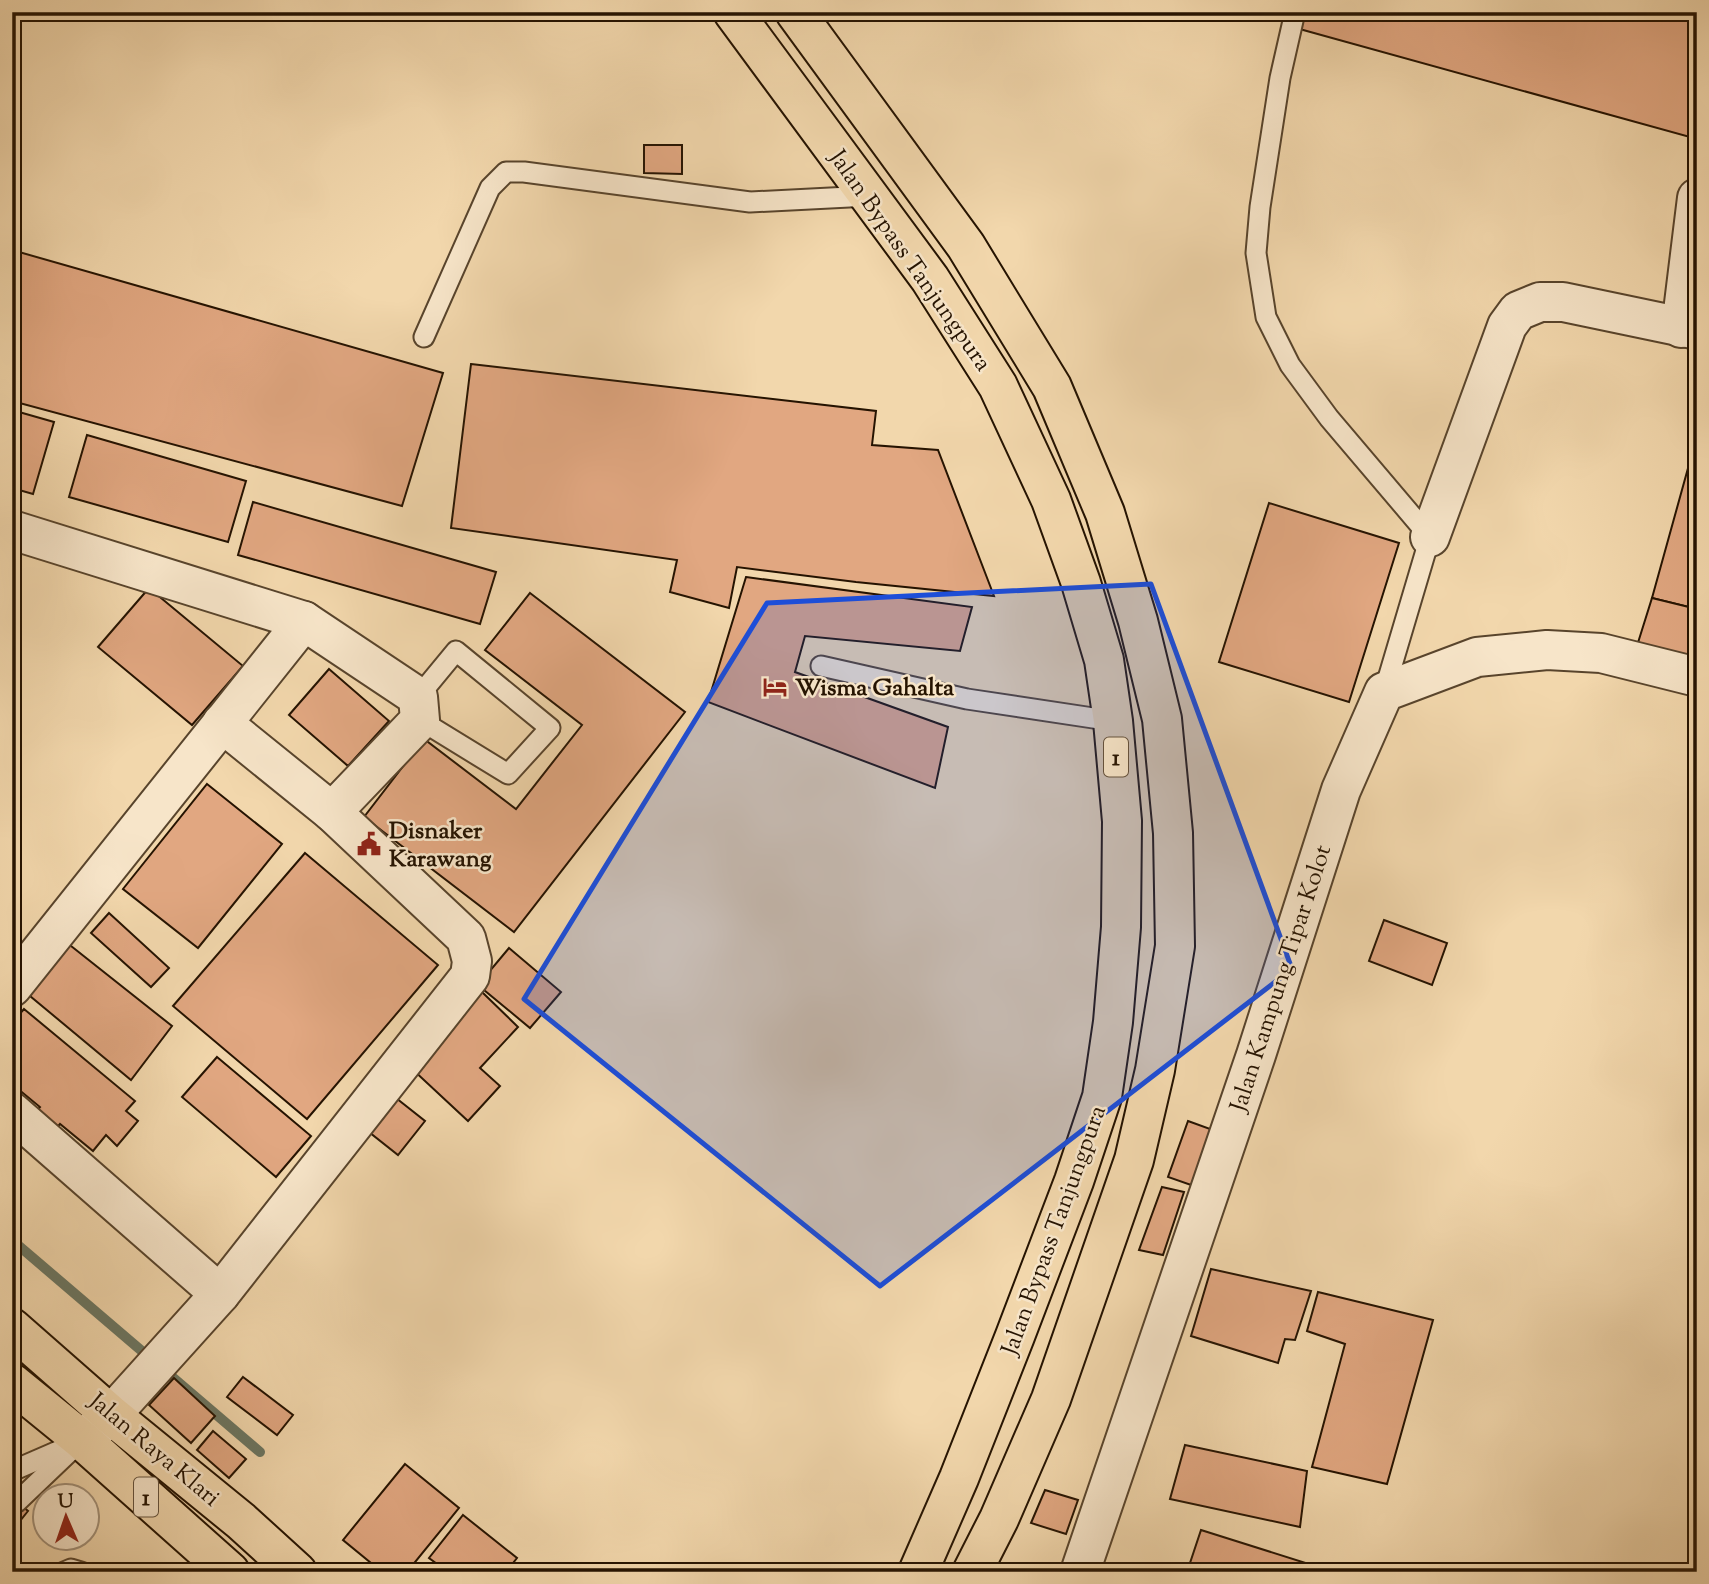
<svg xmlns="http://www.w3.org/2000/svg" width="1709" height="1584" viewBox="0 0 1709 1584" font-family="'Sorts Mill Goudy',serif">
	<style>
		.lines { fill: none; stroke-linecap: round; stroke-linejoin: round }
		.stream { stroke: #6c7763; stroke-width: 10 }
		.building { fill: #e1a781; stroke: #251301; stroke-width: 2 }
		.lane-casing { stroke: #58442c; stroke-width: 23 }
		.street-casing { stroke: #58442c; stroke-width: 42 }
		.primary-casing { stroke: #251301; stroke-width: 42 }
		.highway-casing { stroke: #251301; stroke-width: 42 }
		.lane { stroke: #f7e5c9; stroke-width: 19 }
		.street { stroke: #f7e5c9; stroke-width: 38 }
		.primary { stroke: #f2d7ac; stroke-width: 38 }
		.highway { stroke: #f2d7ac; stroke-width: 38 }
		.marked { fill: #1d4ed8; fill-opacity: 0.2; stroke: #1d4ed8; stroke-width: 5; stroke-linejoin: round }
		.labels { text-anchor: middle; stroke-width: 5; stroke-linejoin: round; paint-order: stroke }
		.shield { fill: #f7e5c9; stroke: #64523d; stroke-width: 2 }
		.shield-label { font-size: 23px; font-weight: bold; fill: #251301 }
		.street-label { font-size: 24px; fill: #251301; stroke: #f7e5c9 }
		.poi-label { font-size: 24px; font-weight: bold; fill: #251301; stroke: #f7e5c9; text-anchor: start }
	</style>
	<rect width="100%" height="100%" fill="#f2d7ac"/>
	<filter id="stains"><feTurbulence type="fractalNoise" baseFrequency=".00286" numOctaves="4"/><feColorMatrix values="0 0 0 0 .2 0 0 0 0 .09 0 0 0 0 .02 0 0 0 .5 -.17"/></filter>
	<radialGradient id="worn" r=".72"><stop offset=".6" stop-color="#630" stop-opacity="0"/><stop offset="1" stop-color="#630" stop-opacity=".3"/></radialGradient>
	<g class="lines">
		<path class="stream" d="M12 1240 260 1452"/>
	</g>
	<g class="building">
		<path d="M1300 12H1697V139L1296 28Z"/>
		<path d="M644 145H682V174L644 173Z"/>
		<path d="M12 250 443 373 402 506 12 401Z"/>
		<path d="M471 364 876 411 872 445 938 450 994 596 856 582 737 567 729 608 670 592 677 560 451 528Z"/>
		<path d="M12 410 54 422 33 494 12 488Z"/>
		<path d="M1697 431V463L1690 461Z"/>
		<path d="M87 435 246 481 228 542 69 497Z"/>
		<path d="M1690 461 1697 463V609L1652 598Z"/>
		<path d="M253 502 496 572 480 624 238 555Z"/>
		<path d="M1269 503 1399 543 1349 702 1219 662Z"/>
		<path d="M746 577 972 607 960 651 805 636 795 672 948 727 935 788 708 702Z"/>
		<path d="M149 588 243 666 192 725 98 647Z"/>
		<path d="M530 593 685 712 514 932 364 817 424 739 516 809 582 725 485 650Z"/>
		<path d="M1652 598 1697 609V623L1685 665 1636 649Z"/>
		<path d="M329 669 389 721 348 766 289 715Z"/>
		<path d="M207 784 282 844 198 948 123 889Z"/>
		<path d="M305 853 438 965 307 1119 173 1006Z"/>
		<path d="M109 913 169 968 151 987 91 933Z"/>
		<path d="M1384 920 1447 943 1432 985 1369 961Z"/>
		<path d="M66 942 172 1026 131 1080 30 996Z"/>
		<path d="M509 948 561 992 530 1028 478 985Z"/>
		<path d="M482 992 518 1027 480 1068 500 1086 468 1121 411 1068Z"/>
		<path d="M24 1009 135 1101 126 1111 138 1121 117 1146 106 1135 93 1151 60 1124 54 1131 34 1114 40 1107 12 1084V1023Z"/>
		<path d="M217 1057 311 1136 276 1177 182 1097Z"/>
		<path d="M396 1098 425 1121 398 1155 369 1132Z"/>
		<path d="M1188 1121 1213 1130 1191 1185 1168 1177Z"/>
		<path d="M1162 1187 1184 1192 1163 1255 1139 1250Z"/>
		<path d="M1211 1269 1311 1291 1295 1340 1285 1339 1278 1363 1191 1336Z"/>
		<path d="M1318 1292 1433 1320 1387 1484 1312 1467 1345 1344 1307 1331Z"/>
		<path d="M243 1377 293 1415 277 1435 227 1397Z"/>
		<path d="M174 1378 215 1416 191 1443 149 1405Z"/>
		<path d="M213 1431 246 1459 229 1478 197 1450Z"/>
		<path d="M1185 1445 1307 1471 1300 1527 1170 1499Z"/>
		<path d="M405 1464 459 1508 407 1572H382L343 1540Z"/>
		<path d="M1045 1490 1078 1500 1066 1534 1031 1523Z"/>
		<path d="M12 1498 28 1511 12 1531Z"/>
		<path d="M463 1515 517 1558 506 1572H448L429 1558Z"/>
		<path d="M1201 1530 1334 1572H1187Z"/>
	</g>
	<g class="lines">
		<g class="lane-casing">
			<g id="lane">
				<path d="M1295 12 1280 78 1260 207 1256 253 1266 317 1290 365 1329 418 1430 537 1384 692"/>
				<path d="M424 337 490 188 506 172H524L750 202 869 196"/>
				<path d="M821 666 967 699 1113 721"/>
				<path d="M418 697 456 651 550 728 508 774 420 720"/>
				<path d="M12 1471 65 1448"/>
				<path d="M17 1502 82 1440"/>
				<path d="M64 1572 71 1569 81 1572"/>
			</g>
		</g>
		<g class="street-casing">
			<g id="street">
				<path d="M1681 328 1697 198"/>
				<path d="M12 530 304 621 418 697 420 720 332 812"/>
				<path d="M1430 537 1507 326 1518 311 1540 302H1563L1697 330"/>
				<path d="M12 987 304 621"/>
				<path d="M12 1112 220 1294"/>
				<path d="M87 1436 111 1415 220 1294 470 976 472 961 466 938 332 812 222 723"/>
				<path d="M1080 1572 1256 1055 1341 790 1384 692 1477 657 1547 650 1601 653 1697 677"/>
			</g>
		</g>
		<g class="primary-casing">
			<g id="primary">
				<path d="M12 1328 111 1415 241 1521 297 1572"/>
				<path d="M12 1383 82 1440 230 1572"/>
			</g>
		</g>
		<g class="highway-casing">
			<g id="highway">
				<path d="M733 12 930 279 998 386 1051 500 1081 583 1104 660 1113 721 1122 821 1121 927 1113 1022 1102 1097 1074 1181 1015 1336 959 1478 918 1572"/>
				<path d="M795 12 966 246 1052 387 1105 513 1138 621 1162 719 1173 833 1175 946 1155 1070 1134 1160 1051 1399 999 1519 972 1572"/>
			</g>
		</g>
		<use href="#lane" class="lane"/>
		<use href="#street" class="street"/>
		<use href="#primary" class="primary"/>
		<use href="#highway" class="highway"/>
	</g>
	<path class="marked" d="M1151 584 1292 969 880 1286 524 999 767 603Z"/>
	<defs>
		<g id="hotel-bare" transform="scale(1.89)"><path d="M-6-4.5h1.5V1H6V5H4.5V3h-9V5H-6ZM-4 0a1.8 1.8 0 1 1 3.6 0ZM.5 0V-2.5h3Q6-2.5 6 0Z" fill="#8f2418" stroke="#f7e5c9" stroke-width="2.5" paint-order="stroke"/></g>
		<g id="civic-bare" transform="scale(1.89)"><path d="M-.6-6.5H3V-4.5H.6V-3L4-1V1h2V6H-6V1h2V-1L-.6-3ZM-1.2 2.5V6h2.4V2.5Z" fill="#8f2418" stroke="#f7e5c9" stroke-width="2.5" paint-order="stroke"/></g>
	</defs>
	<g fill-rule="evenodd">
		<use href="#hotel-bare" x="775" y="687"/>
		<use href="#civic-bare" x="369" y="844"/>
	</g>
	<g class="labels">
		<g class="shield">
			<rect x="1104" y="737.5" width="24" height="39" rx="5"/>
			<rect x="134" y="1477.5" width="24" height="39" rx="5"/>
		</g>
		<g class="shield-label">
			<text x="1116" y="765">1</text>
			<text x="146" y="1505">1</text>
		</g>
		<g class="street-label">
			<text transform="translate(911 260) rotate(55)" y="8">Jalan Bypass Tanjungpura</text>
			<text transform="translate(1280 978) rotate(-72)" y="8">Jalan Kampung Tipar Kolot</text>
			<text transform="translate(1053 1230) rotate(-70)" y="8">Jalan Bypass Tanjungpura</text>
			<text transform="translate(155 1449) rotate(40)" y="8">Jalan Raya Klari</text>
		</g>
		<g class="poi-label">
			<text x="795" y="695">Wisma Gahalta</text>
			<text x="389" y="838">Disnaker<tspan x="389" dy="28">Karawang</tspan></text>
		</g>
	</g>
	<rect width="1709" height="1584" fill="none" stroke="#f2d7ac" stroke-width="42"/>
	<rect x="14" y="14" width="1681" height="1556" fill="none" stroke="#251301" stroke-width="3.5"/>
	<rect x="21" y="21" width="1667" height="1542" fill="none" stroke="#251301" stroke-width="2"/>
	<g transform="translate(66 1517) rotate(358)"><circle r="33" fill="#f7e5c9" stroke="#a39179" stroke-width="2"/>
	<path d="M0-5L12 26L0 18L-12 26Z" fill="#8f2418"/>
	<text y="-10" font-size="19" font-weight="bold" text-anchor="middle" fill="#251301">U</text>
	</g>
	<rect width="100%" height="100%" filter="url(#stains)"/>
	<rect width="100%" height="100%" fill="url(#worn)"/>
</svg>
